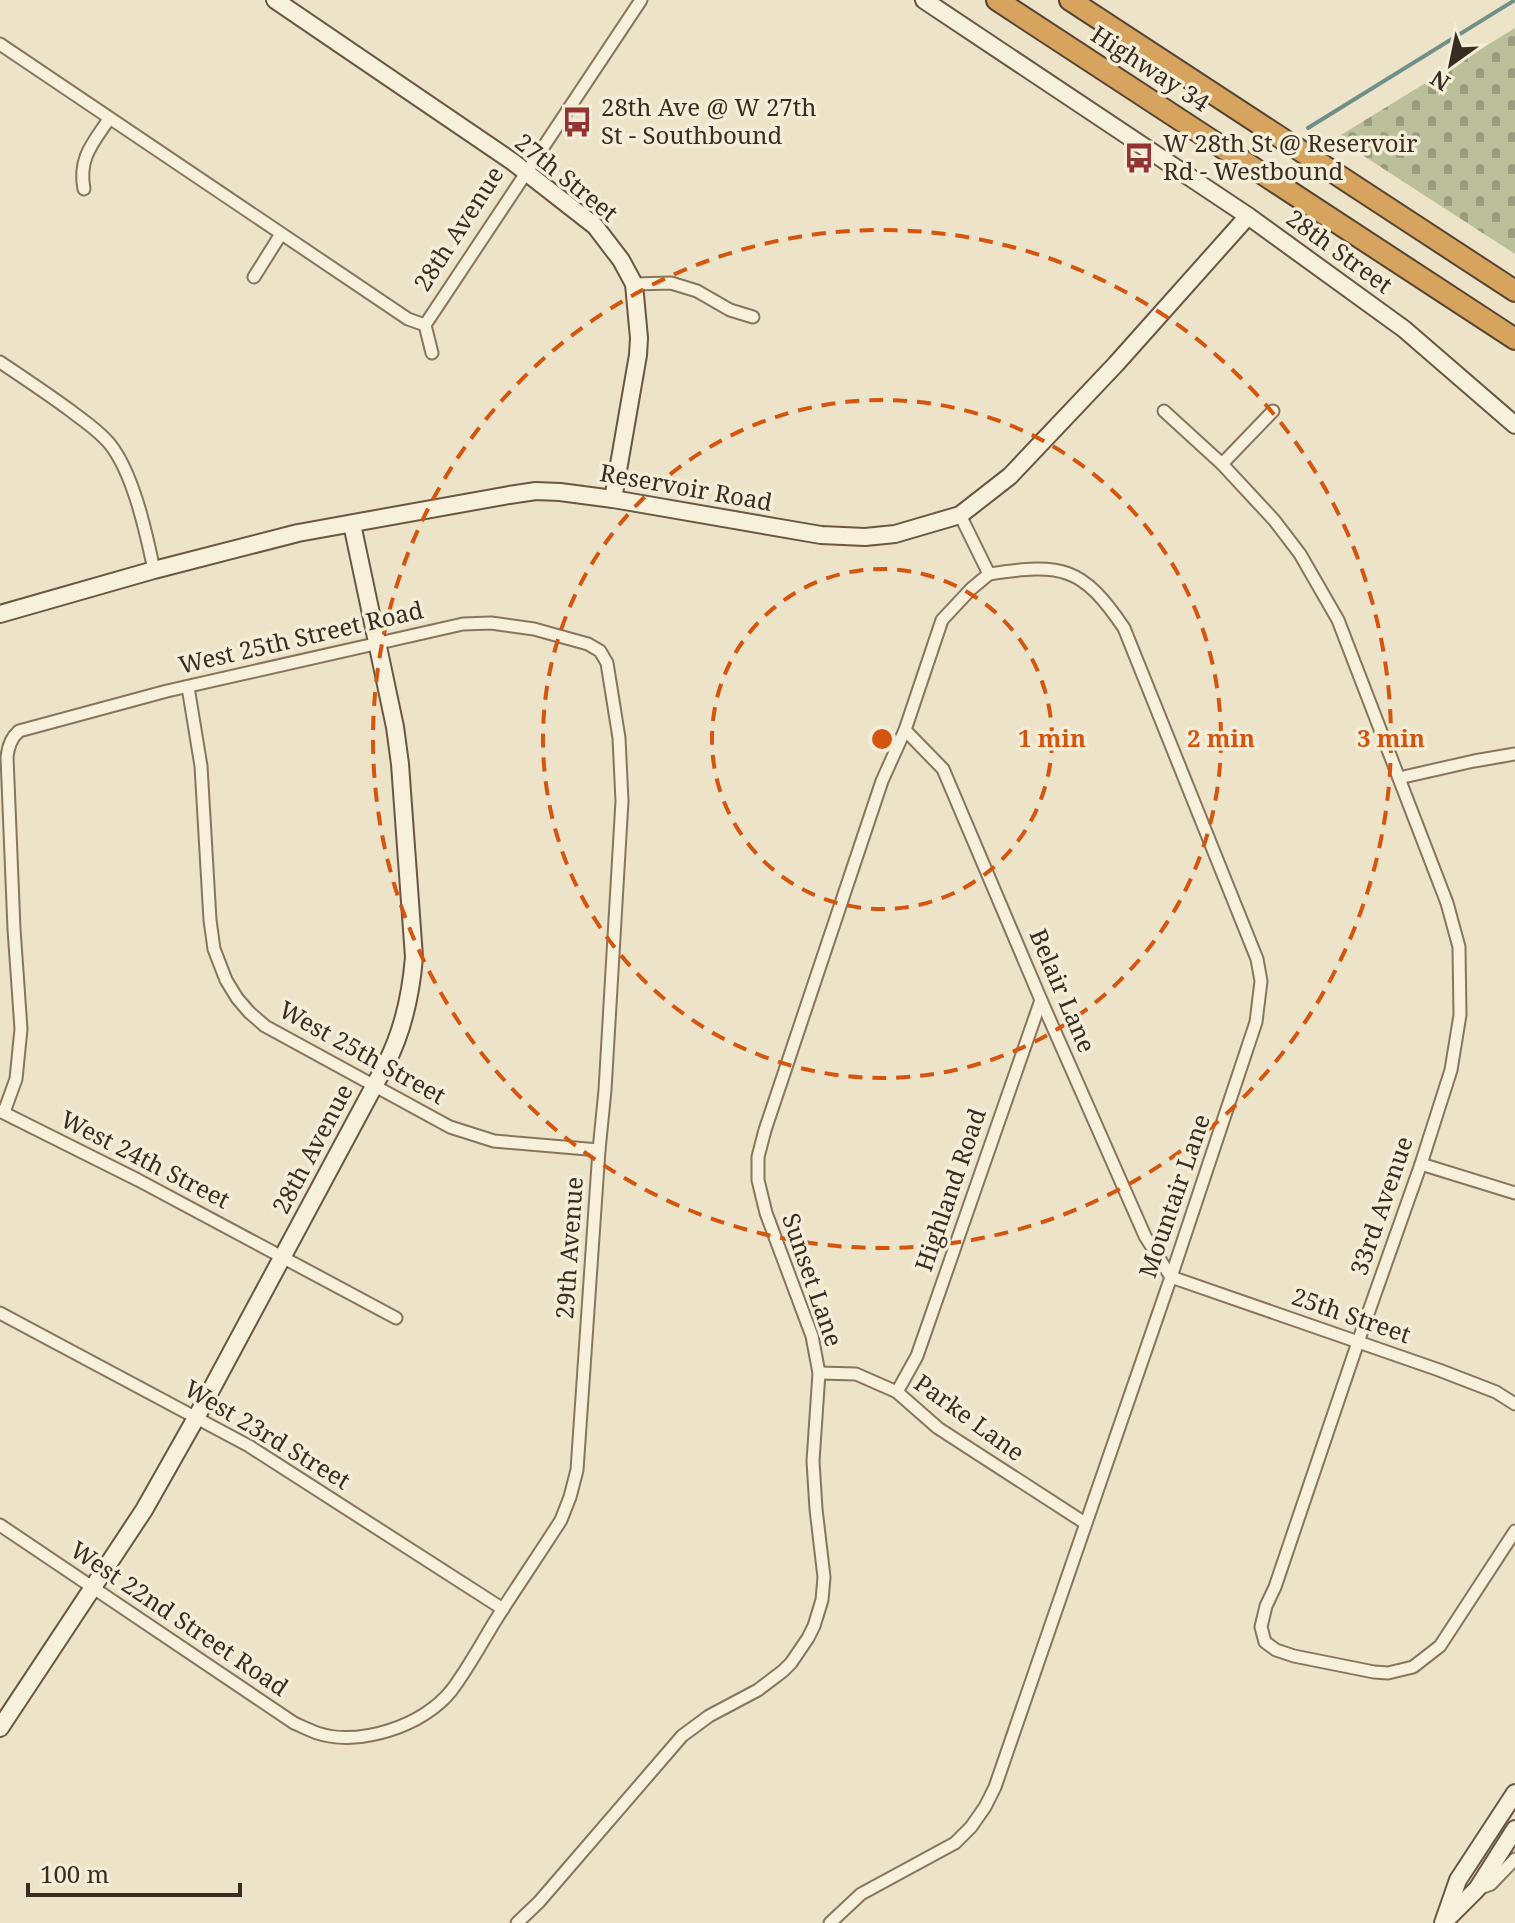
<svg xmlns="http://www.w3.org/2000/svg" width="1515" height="1923" viewBox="0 0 1515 1923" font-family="'Noto Serif',serif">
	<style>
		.cemetery { fill: url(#cemetery-stones) }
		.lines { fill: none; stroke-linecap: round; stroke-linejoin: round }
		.stream { stroke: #708f88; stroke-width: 4 }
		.street-casing { stroke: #88755e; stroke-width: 15 }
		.secondary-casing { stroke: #6a5641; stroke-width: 20 }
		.highway-casing { stroke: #564432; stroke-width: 24 }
		.street { stroke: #f7f0db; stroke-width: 11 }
		.secondary { stroke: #f7f0db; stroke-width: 16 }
		.highway { stroke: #d6a45f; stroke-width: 20 }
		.ring { fill: none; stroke: #d6550e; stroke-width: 4; stroke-dasharray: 14 10 }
		.labels { text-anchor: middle; stroke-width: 7; stroke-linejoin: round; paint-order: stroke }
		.street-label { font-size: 24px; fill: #392d21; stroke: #f4edd8 }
		.poi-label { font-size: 24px; fill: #392d21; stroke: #f4edd8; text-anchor: start }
		.centre { fill: #d6550e; stroke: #f4edd8; stroke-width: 4 }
		.ring-label { font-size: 24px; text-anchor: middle; font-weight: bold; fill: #d6550e; stroke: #f4edd8; stroke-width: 7; stroke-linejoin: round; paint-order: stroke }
	</style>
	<defs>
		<pattern id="cemetery-stones" width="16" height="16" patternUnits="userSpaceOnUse" patternTransform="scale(2)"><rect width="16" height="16" fill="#bbc09b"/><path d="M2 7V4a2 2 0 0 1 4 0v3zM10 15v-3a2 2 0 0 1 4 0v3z" fill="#999c7e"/></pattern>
	</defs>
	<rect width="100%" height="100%" fill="#ece3c8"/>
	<path class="cemetery" d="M1515 28V254L1336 138Z"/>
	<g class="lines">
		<path class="stream" d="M1308 128 1515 0"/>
		<g class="street-casing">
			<g id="street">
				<path d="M0 44 408 319 425 325 432 353"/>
				<path d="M84 189C78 158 93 143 109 119"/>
				<path d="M254 277 281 234"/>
				<path d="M634 284 671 283 697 291 730 310 753 317"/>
				<path d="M425 325 641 0"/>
				<path d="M0 362C24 378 48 394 71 411 84 421 98 430 109 443 133 472 146 532 154 570"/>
				<path d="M1164 411 1222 464 1274 520 1300 554 1338 620 1447 903 1459 947 1460 1015 1451 1070 1421 1164 1358 1342 1275 1587 1266 1606 1261 1627 1265 1642 1276 1650 1294 1656 1374 1672 1388 1673 1413 1667 1440 1646 1515 1531"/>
				<path d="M1222 464 1273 411"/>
				<path d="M188 687 201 766 210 920 214 949 226 980 237 998 249 1012 265 1026 450 1127 494 1141 599 1150"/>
				<path d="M905 730 943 769 1041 1000 1145 1236 1171 1277 1439 1370 1496 1392 1515 1404"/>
				<path d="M1399 778 1474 761 1515 754"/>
				<path d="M0 1111 138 1180 396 1318"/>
				<path d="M1421 1164 1515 1193"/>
				<path d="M0 1313 249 1446 503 1609"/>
				<path d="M819 1373 856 1374 897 1392 938 1428 1085 1523"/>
				<path d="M897 1392 917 1356 1041 1000"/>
				<path d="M0 1525 294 1723C301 1726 309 1730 317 1733 359 1747 423 1726 451 1691 468 1669 482 1642 497 1618 518 1585 540 1553 561 1520L570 1497 577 1470 599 1150 605 1090 622 801 619 738 607 663 600 651 588 644 534 629 491 623 463 624 167 691 19 731C11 738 8 746 7 757L14 929 21 1029 16 1079 4 1112"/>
				<path d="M1478 1889 1491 1884 1515 1859"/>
				<path d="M517 1923 539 1902 682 1736 709 1716 758 1690 783 1671 791 1663 808 1638 814 1626 822 1600 824 1577 816 1509 813 1461 819 1373 812 1336 766 1213 758 1180V1157L765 1130 882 781 905 730 942 620 971 589 989 574"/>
				<path d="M830 1923 861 1894 955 1843 971 1827 985 1807 995 1787 1171 1277 1256 1022 1261 981 1257 959 1124 628C1082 566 1062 563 989 574L960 515"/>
			</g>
		</g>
		<g class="secondary-casing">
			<g id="secondary">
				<path d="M275 0 513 162 595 226 621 260 634 284 639 338 638 355 613 499"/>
				<path d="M924 0 1248 216 1404 329 1515 425"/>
				<path d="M0 614 154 570 298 533 509 495 536 491 560 492 613 499 821 535 865 537 895 534 960 515 1010 476 1116 364 1248 216"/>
				<path d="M0 1728 144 1510 196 1418 386 1064C403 1031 411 994 414 957L400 764 395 727 352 524"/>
				<path d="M1447 1919 1477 1889 1515 1829"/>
				<path d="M1443 1923 1458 1880 1515 1793"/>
			</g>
		</g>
		<g class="highway-casing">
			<g id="highway">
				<path d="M997 0 1515 339"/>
				<path d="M1070 0 1515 291"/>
			</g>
		</g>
		<use href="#street" class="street"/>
		<use href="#secondary" class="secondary"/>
		<use href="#highway" class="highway"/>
	</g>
	<g class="ring">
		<circle cx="882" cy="739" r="170"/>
		<circle cx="882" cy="739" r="339"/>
		<circle cx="882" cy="739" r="509"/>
	</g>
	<defs>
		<g id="bus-bare" transform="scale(2.4)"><path d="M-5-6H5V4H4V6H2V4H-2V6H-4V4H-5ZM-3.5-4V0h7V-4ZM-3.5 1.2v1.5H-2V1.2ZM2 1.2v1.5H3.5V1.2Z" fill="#943331" stroke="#f4edd8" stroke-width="2.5" paint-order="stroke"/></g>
	</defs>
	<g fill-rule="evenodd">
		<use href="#bus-bare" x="577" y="122"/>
		<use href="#bus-bare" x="1139" y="158"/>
	</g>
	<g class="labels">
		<g class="street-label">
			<text transform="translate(1150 69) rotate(33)" y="8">Highway 34</text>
			<text transform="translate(566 178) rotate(39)" y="8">27th Street</text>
			<text transform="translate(459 229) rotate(-57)" y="8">28th Avenue</text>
			<text transform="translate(1339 252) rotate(36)" y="8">28th Street</text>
			<text transform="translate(686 488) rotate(10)" y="8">Reservoir Road</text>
			<text transform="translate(301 638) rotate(-13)" y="8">West 25th Street Road</text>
			<text transform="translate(1062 991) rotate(67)" y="8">Belair Lane</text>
			<text transform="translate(362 1053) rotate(29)" y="8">West 25th Street</text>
			<text transform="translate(313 1149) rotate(-62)" y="8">28th Avenue</text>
			<text transform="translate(145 1160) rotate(27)" y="8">West 24th Street</text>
			<text transform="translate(951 1190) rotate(-71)" y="8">Highland Road</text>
			<text transform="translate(1175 1196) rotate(-71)" y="8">Mountair Lane</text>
			<text transform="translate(1382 1206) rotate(-71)" y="8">33rd Avenue</text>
			<text transform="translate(570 1248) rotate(-86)" y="8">29th Avenue</text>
			<text transform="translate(812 1280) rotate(71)" y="8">Sunset Lane</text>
			<text transform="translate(1351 1316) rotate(19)" y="8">25th Street</text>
			<text transform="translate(969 1418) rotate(36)" y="8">Parke Lane</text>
			<text transform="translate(267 1435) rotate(31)" y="8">West 23rd Street</text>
			<text transform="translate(179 1619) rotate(34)" y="8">West 22nd Street Road</text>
		</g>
		<g class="poi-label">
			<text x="601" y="116">28th Ave @ W 27th<tspan x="601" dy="28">St - Southbound</tspan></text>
			<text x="1163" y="152">W 28th St @ Reservoir<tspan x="1163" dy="28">Rd - Westbound</tspan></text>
		</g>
	</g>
	<circle cx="882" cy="739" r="12" class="centre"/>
	<g class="ring-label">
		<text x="1052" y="747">1 min</text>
		<text x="1221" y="747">2 min</text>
		<text x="1391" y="747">3 min</text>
	</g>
	<g transform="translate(1451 64) rotate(213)" stroke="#f4edd8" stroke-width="6" paint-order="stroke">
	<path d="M0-6L14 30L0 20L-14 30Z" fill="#392d21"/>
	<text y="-12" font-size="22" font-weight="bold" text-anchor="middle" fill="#392d21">N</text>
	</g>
	<path d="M28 1883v12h212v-12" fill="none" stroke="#392d21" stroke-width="4"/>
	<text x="40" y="1883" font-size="24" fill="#392d21" stroke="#f4edd8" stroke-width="6" paint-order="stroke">100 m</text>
</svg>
